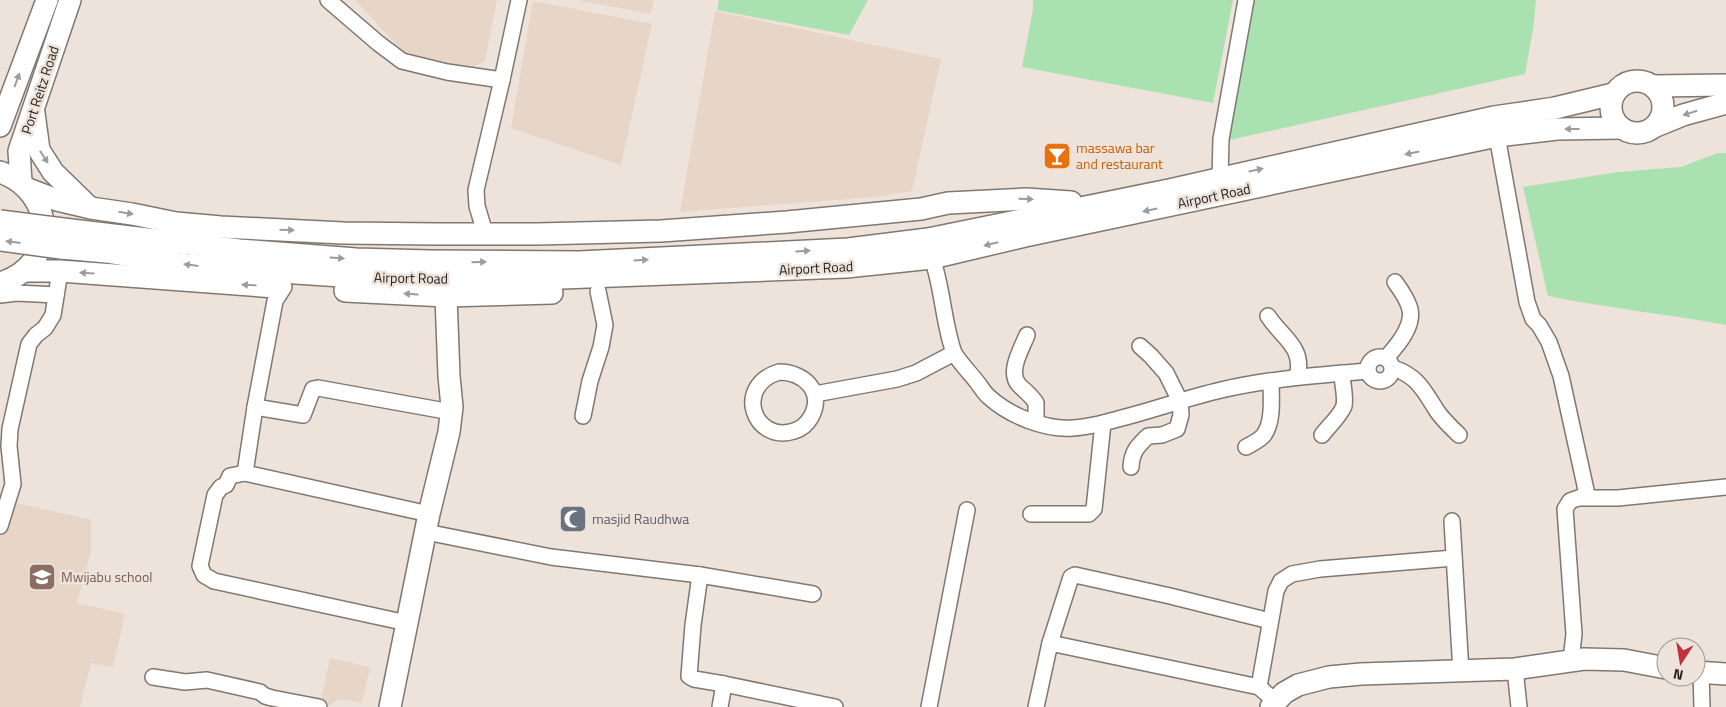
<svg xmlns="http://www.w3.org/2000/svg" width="1726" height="707" viewBox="0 0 1726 707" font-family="'Titillium Web',sans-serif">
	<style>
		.built { fill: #e7d6c8 }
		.green { fill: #a9e1b0 }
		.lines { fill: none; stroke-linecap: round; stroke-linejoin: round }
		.street-casing { stroke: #81776f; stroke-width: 18 }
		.secondary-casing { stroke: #81776f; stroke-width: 24 }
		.street { stroke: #fff; stroke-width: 15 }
		.secondary { stroke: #fff; stroke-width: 21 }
		.secondary-bridge-casing { stroke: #81776f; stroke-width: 24; stroke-linecap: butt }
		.secondary-bridge { stroke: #fff; stroke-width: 21 }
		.oneway { fill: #9d9c9a }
		.labels { text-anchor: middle; stroke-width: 5; stroke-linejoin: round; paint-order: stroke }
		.street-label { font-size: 14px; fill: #26221f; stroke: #eee3da }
		.food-label { font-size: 14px; fill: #c56008; stroke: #eee3da; text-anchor: start }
		.worship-label { font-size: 14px; fill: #5b616d; stroke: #eee3da; text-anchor: start }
		.education-label { font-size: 14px; fill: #785e54; stroke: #eee3da; text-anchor: start }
	</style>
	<rect width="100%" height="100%" fill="#eee3da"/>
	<g class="built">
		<path d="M355 0H497L485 61 471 68 404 53Z"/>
		<path d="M577 0H654L651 14Z"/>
		<path d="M533 1 652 24 621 165 511 128Z"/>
		<path d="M715 11 941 59 912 191 875 197 680 212Z"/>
		<path d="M0 499 91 520V551L77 603 125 614 113 667 91 663 80 707H0Z"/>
		<path d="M330 658 370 667 362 703 340 699 327 706 320 704Z"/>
	</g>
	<g class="green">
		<path d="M719 0H868L849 35 717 10Z"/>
		<path d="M1033 0H1233L1213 103 1022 67 1033 9Z"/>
		<path d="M1251 0H1536L1533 29 1525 74 1225 141Z"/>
		<path d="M1718 153H1726V325C1667 314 1607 308 1548 296L1523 187 1618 172 1681 167Z"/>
	</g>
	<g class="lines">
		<g class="street-casing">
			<g id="street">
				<path d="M328 0 378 43 402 61 447 72 502 80"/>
				<path d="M1497 136 1527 302 1533 319 1539 325 1549 342 1561 376 1586 490 1584 496 1570 501 1565 509 1574 634 1571 660"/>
				<path d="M1220 178 1221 139 1246 0"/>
				<path d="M485 233 477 206 476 190 502 80 519 0"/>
				<path d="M0 295 17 293 56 295"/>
				<path d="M1268 316C1282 338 1305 347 1297 377"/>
				<path d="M1027 335C1022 348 1007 372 1019 385 1025 391 1031 395 1036 403V422"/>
				<path d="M954 353C961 364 969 372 977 382 981 387 984 393 989 397 1010 416 1045 430 1073 428 1094 427 1113 420 1133 415 1162 407 1191 397 1221 390 1269 379 1318 375 1368 371"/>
				<circle cx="1380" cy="369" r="12"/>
				<path d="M1386 358C1398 345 1416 324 1409 306 1406 297 1400 289 1395 282"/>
				<path d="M1393 368C1418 376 1424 391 1437 411 1443 420 1451 427 1459 435"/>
				<path d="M779 372C804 372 825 392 811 417 807 424 801 429 794 431 754 444 733 386 779 372Z"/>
				<path d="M815 394 897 379 916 373 954 353C943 322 943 289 932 258"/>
				<path d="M255 407 303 415 313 389 318 388 451 412"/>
				<path d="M583 416 590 381 601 347 605 325 598 291"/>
				<path d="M1322 435C1328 427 1341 415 1344 406 1346 396 1342 383 1342 373"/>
				<path d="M1246 447C1252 444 1258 441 1263 436 1274 423 1271 397 1271 381"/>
				<path d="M1131 467C1132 451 1137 447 1148 436L1162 435 1177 429 1181 415 1180 401 1166 373 1151 356 1140 346"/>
				<path d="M245 473 255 407 275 301 284 287"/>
				<path d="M1581 498H1618L1726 487"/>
				<path d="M1031 514H1089L1094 509 1103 423"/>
				<path d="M1452 521 1461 672"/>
				<path d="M0 526 13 484 9 446 10 429 29 344 36 335 45 328 53 315 60 271"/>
				<path d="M426 532 551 557 700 575 813 594"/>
				<path d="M700 575 693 625 689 676 694 679 724 684 835 707"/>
				<path d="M407 623 214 581 204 575 200 566 215 495 221 487 226 485 230 476 245 473 429 514"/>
				<path d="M1050 643 1259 687 1275 701"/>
				<path d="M1515 669 1519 707"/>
				<path d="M1701 672 1702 707"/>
				<path d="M153 677 185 682 207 680 260 692 265 696 272 698 319 707"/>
				<path d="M1259 687 1276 591 1281 581 1292 574 1320 569 1454 558"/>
				<path d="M720 707 724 684"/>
				<path d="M929 707 967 510"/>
				<path d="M1036 707 1050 643 1071 577 1075 575 1170 596 1270 621"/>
			</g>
		</g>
		<g class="secondary-casing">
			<g id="secondary">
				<circle cx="1637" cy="107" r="26"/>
				<path d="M1653 86 1726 85"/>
				<path d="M34 113 39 150 53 172 88 206"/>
				<path d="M0 126 47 0"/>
				<path d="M1656 126 1683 115 1726 103"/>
				<path d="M0 172C57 192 59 266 0 283"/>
				<path d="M21 182 19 151 70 0"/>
				<path d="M28 189 57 200 91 208 132 214 176 223 221 227 343 233 437 234H537L661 231 787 222 921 209 948 203 1026 199 1071 202"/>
				<path d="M63 229 239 250 356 259 430 261 579 262 848 249 928 239 1169 190 1494 117 1555 108 1613 94"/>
				<path d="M61 248 106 252 188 265 235 269 356 277 536 279 846 267 932 258 1025 236 1497 136 1557 129 1621 128"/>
				<path d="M25 271H60L275 287"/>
				<path d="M345 291 446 296 552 293"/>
				<path d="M1696 672 1726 674"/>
				<path d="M390 707 429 514 449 432 452 407 449 376 446 296"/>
				<path d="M1271 707 1284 693 1298 685 1329 677 1361 674 1515 669 1584 659 1624 660 1666 668"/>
			</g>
		</g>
		<use href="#street" class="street"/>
		<use href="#secondary" class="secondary"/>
		<g class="secondary-bridge-casing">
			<g id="secondary-bridge">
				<path d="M0 221 63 229"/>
				<path d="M0 240 61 248"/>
			</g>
		</g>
		<use href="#secondary-bridge" class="secondary-bridge"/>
	</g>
	<defs><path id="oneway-solid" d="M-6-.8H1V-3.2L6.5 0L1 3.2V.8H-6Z" transform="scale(1.25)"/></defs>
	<g class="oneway">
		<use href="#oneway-solid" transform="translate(17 80) rotate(-70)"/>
		<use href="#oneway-solid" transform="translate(1690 113) rotate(163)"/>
		<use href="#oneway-solid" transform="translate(1572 129) rotate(180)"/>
		<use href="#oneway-solid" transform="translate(1412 153) rotate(168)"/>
		<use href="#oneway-solid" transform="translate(44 157) rotate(57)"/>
		<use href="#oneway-solid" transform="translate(1256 170) rotate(-12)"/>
		<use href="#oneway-solid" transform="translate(1026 199) rotate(1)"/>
		<use href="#oneway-solid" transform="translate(1150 210) rotate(168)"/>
		<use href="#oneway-solid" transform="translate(126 213) rotate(9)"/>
		<use href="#oneway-solid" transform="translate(287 230) rotate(2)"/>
		<use href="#oneway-solid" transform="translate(13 242) rotate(-173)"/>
		<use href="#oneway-solid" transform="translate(991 244) rotate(166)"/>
		<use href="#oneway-solid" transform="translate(803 251) rotate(-3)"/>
		<use href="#oneway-solid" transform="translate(337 258) rotate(4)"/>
		<use href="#oneway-solid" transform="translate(641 260) rotate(-3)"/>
		<use href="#oneway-solid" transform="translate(479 262) rotate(-1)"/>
		<use href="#oneway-solid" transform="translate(191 265) rotate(-173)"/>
		<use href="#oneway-solid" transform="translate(87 273) rotate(-176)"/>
		<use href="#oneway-solid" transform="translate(249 285) rotate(-177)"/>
		<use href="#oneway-solid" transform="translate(411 294) rotate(-177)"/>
	</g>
	<defs>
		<g id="bar-square" transform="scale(1.4375)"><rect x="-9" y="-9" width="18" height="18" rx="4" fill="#e8710a" stroke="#eee3da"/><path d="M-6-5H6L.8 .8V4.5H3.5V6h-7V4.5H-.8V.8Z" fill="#fff"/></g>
		<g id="mosque-square" transform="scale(1.4375)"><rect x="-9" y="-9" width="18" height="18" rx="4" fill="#6b7280" stroke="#eee3da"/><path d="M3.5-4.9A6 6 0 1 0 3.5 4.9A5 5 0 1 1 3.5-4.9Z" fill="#fff"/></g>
		<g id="school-square" transform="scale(1.4375)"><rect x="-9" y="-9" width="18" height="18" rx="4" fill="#8d6e63" stroke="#eee3da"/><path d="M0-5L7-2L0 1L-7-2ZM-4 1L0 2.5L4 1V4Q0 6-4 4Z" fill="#fff"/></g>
	</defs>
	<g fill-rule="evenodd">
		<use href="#bar-square" x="1057" y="156"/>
		<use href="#mosque-square" x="573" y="519"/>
		<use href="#school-square" x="42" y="577"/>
	</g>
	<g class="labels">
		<g class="street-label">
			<text transform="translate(40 90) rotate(-72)" y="5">Port Reitz Road</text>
			<text transform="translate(1214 196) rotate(-12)" y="5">Airport Road</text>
			<text transform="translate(816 268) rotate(-3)" y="5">Airport Road</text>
			<text transform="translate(411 278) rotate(1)" y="5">Airport Road</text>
		</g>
		<g class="food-label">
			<text x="1076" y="153">massawa bar<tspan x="1076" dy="16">and restaurant</tspan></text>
		</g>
		<g class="worship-label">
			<text x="592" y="524">masjid Raudhwa</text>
		</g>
		<g class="education-label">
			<text x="61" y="582">Mwijabu school</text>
		</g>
	</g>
	<g transform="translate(1681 662) rotate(192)"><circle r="24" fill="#eee3da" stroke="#9e968f"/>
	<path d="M0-4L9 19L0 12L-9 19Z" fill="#c1313e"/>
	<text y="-8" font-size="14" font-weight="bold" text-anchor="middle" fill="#26221f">N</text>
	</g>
</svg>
